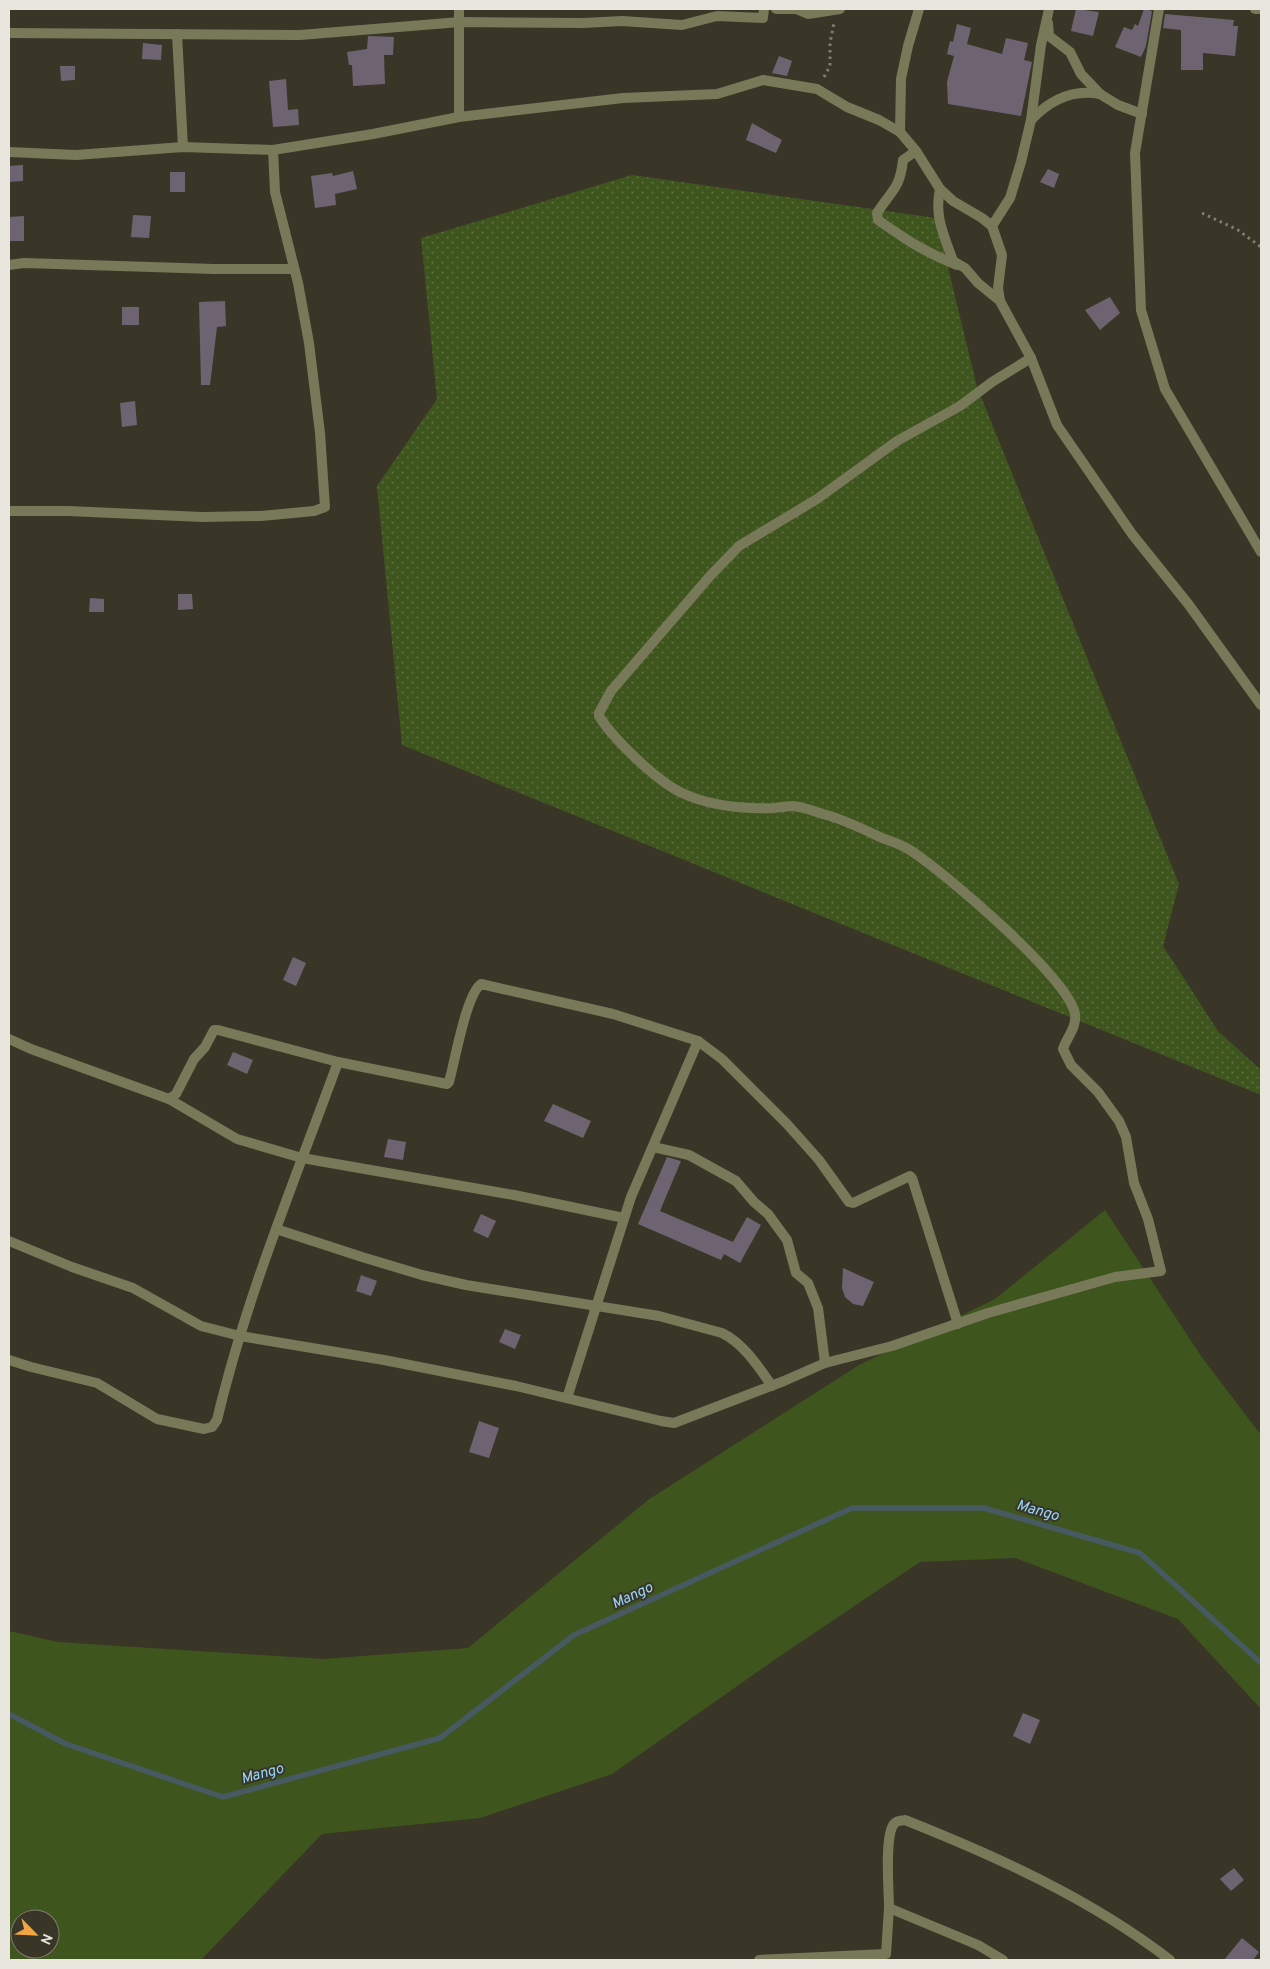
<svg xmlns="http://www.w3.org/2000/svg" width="1270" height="1969" viewBox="0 0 1270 1969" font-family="Overpass,sans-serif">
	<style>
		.grass { fill: url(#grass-dots) }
		.green { fill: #3f551e; fill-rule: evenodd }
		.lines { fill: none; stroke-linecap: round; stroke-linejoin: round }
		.stream { stroke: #485a61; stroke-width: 5.5 }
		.building { fill: #6e6471 }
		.path { stroke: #817d72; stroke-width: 3; stroke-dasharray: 2.5 4; stroke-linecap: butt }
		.street { stroke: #787958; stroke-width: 10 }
		.labels { text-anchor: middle; stroke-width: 4; stroke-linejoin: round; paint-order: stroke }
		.water-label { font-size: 15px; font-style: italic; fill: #98d7fb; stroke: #393527 }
	</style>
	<defs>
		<pattern id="grass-dots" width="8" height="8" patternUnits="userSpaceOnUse" patternTransform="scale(1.25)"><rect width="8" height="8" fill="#3f551e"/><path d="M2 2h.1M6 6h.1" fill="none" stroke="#5b6d3e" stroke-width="1.8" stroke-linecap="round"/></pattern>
	</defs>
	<rect width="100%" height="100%" fill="#393527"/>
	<path class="grass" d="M632 175 936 218 977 387 1179 884 1163 946 1218 1031 1261 1070V1095L402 745 377 486 437 399 421 238Z"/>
	<path class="green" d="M1105 1210 1203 1359 1261 1435V1709L1178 1619 1015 1558 920 1562 780 1656 612 1774 480 1818 322 1834 201 1960H9V1631L58 1642 323 1659 468 1648 648 1500 859 1365 995 1299ZM20 1919H50V1949H20Z"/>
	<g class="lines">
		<path class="stream" d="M9 1714 66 1744 223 1797 440 1738 574 1635 852 1508H984L1140 1553 1261 1663"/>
	</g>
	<g class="building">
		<path d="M1076 9 1099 12 1093 36 1071 31Z"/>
		<path d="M1144 9 1152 11 1146 46 1141 57 1115 47 1124 27 1132 30 1135 24 1138 26Z"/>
		<path d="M1165 14 1234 20 1233 26H1238L1235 56 1203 53V70H1181V30L1163 28Z"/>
		<path d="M957 24 971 28 967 44 1002 54 1006 38 1028 43 1024 60 1032 62 1021 116 948 104 947 82 954 56 947 54 950 41 953 42Z"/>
		<path d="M368 36 394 37 393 55H384L385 84 353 86 352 65H349L347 52 367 49Z"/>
		<path d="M143 43 162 45 161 60 142 59Z"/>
		<path d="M779 56 792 61 787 76 772 73Z"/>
		<path d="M60 66H75V80L61 81Z"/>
		<path d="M286 79 288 110 298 109 299 125 273 127 269 81Z"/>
		<path d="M752 123 782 140 776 153 746 140Z"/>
		<path d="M23 165V181L9 182V166Z"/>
		<path d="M1048 169 1059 174 1054 188 1040 182Z"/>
		<path d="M353 171 357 189 335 194 336 205 315 208 311 176 332 173 333 176Z"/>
		<rect x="170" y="172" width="15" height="20"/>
		<path d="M133 215 151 216 149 238 131 237Z"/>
		<path d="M24 216V241H9V217Z"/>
		<path d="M1110 297 1120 313 1100 330 1085 310Z"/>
		<path d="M225 301 226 326 217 327 210 385H201L199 302Z"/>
		<rect x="122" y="307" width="17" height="18"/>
		<path d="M135 401 137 425 122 427 120 403Z"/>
		<path d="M178 594H192L193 609 178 610Z"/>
		<path d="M90 598 104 599V612H89Z"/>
		<path d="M293 957 306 963 296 986 283 980Z"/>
		<path d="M233 1052 253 1060 247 1074 227 1065Z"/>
		<path d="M553 1104 591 1121 583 1138 544 1121Z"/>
		<path d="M388 1139 406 1142 403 1160 384 1157Z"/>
		<path d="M667 1157 681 1161 660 1211 733 1242 747 1217 761 1225 740 1263 724 1254 721 1260 638 1224Z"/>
		<path d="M481 1214 496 1221 488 1238 473 1231Z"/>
		<path d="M843 1268 874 1282 863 1306 853 1304 845 1297 842 1288Z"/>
		<path d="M361 1275 377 1281 371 1296 356 1291Z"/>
		<path d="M505 1329 521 1335 515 1349 499 1342Z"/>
		<path d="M479 1421 499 1428 489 1458 469 1452Z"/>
		<path d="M1023 1713 1040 1720 1030 1744 1013 1736Z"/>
		<path d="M1234 1868 1244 1880 1231 1891 1220 1879Z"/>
		<path d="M1242 1938 1259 1952 1253 1960H1224Z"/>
	</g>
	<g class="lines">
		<g class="path">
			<path d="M824 77 830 66V43L834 23"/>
			<path d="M1202 213 1238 230 1261 247"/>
		</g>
		<g class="street">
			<path d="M776 9H796L808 14 840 9"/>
			<path d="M1159 9 1135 153 1141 310 1165 389 1261 552"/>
			<path d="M1255 9H1261"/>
			<path d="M1048 23 1049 36 1070 52 1081 74 1100 94 1118 105 1142 114"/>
			<path d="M9 33 300 35 460 22 583 23 622 21 682 25 717 16 763 18 764 9"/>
			<path d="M177 34 183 147"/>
			<path d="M459 117V9"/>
			<path d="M1031 120C1050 100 1073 89 1100 94"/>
			<path d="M900 132 901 79 908 46 919 9"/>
			<path d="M916 151 903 160C900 189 891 191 877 213L878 220C905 239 926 253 957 265"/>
			<path d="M9 152 76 155 183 147 273 150 373 134 459 117 623 98 717 94 763 80 817 89 847 107 879 120 900 132 916 151 940 189 953 201 982 218 992 226 1002 255 998 288 1000 301"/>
			<path d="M940 189C934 217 944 235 953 261L965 268 978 283 1000 301 1031 358 1057 425 1132 534 1189 605 1261 705"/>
			<path d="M992 226 1010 198 1021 162 1031 120 1041 45 1049 9"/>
			<path d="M9 265 24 263 214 269H294"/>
			<path d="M9 511H68L202 517 261 516 314 511 325 507 320 433 309 343 298 283 275 192 273 150"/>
			<path d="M9 1039 31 1049 169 1099 237 1139 302 1158 514 1195 624 1218"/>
			<path d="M169 1099 176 1094 194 1059 205 1047 214 1030H218L338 1062 447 1084 449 1082C455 1061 466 995 481 984L613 1014 698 1041 722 1059 787 1124 819 1160 849 1202 853 1203 910 1176 912 1178 958 1324"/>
			<path d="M653 1147 689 1155 736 1181 754 1202 768 1214 787 1240 796 1273 808 1283 818 1308 825 1363"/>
			<path d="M276 1229 362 1257 422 1275 466 1285 659 1316 722 1333C744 1344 758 1366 772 1386"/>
			<path d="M9 1241 72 1267 133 1288 201 1326 240 1336 384 1360 516 1386 661 1421 674 1423 784 1381 825 1363 892 1346 988 1313 1115 1277 1161 1271 1148 1219 1134 1183 1126 1137 1119 1121 1098 1092 1071 1065 1063 1049C1067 1037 1077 1027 1075 1014 1069 978 944 872 910 850 902 845 891 841 882 838 863 829 843 819 823 814 814 811 803 807 793 806 787 806 781 807 774 808 744 809 710 806 682 793 657 781 614 740 599 716V713L611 691 710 576 739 546 817 499 897 441 960 406 992 382 1031 358"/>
			<path d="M9 1360 31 1367 97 1383 157 1419 204 1429 212 1427 217 1420C246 1297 295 1180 338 1062"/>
			<path d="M567 1398 631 1197 698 1041"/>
			<path d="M889 1908C889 1890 884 1836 894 1824 897 1820 901 1821 905 1820 998 1857 1091 1899 1170 1960"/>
			<path d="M759 1960 886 1954 889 1908 978 1945 1003 1960"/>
		</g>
	</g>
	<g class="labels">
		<g class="water-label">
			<text transform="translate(1038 1510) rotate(16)" y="5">Mango</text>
			<text transform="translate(632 1595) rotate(-25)" y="5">Mango</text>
			<text transform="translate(262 1773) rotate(-15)" y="5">Mango</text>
		</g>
	</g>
	<rect width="1270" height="1969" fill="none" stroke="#e8e6dd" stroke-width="20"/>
	<g transform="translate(35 1934) rotate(114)"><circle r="24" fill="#393527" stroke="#7f7c70"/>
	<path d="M0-4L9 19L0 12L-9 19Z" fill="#f3a443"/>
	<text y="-8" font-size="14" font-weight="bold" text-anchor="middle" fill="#e8e6dd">N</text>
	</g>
</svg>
